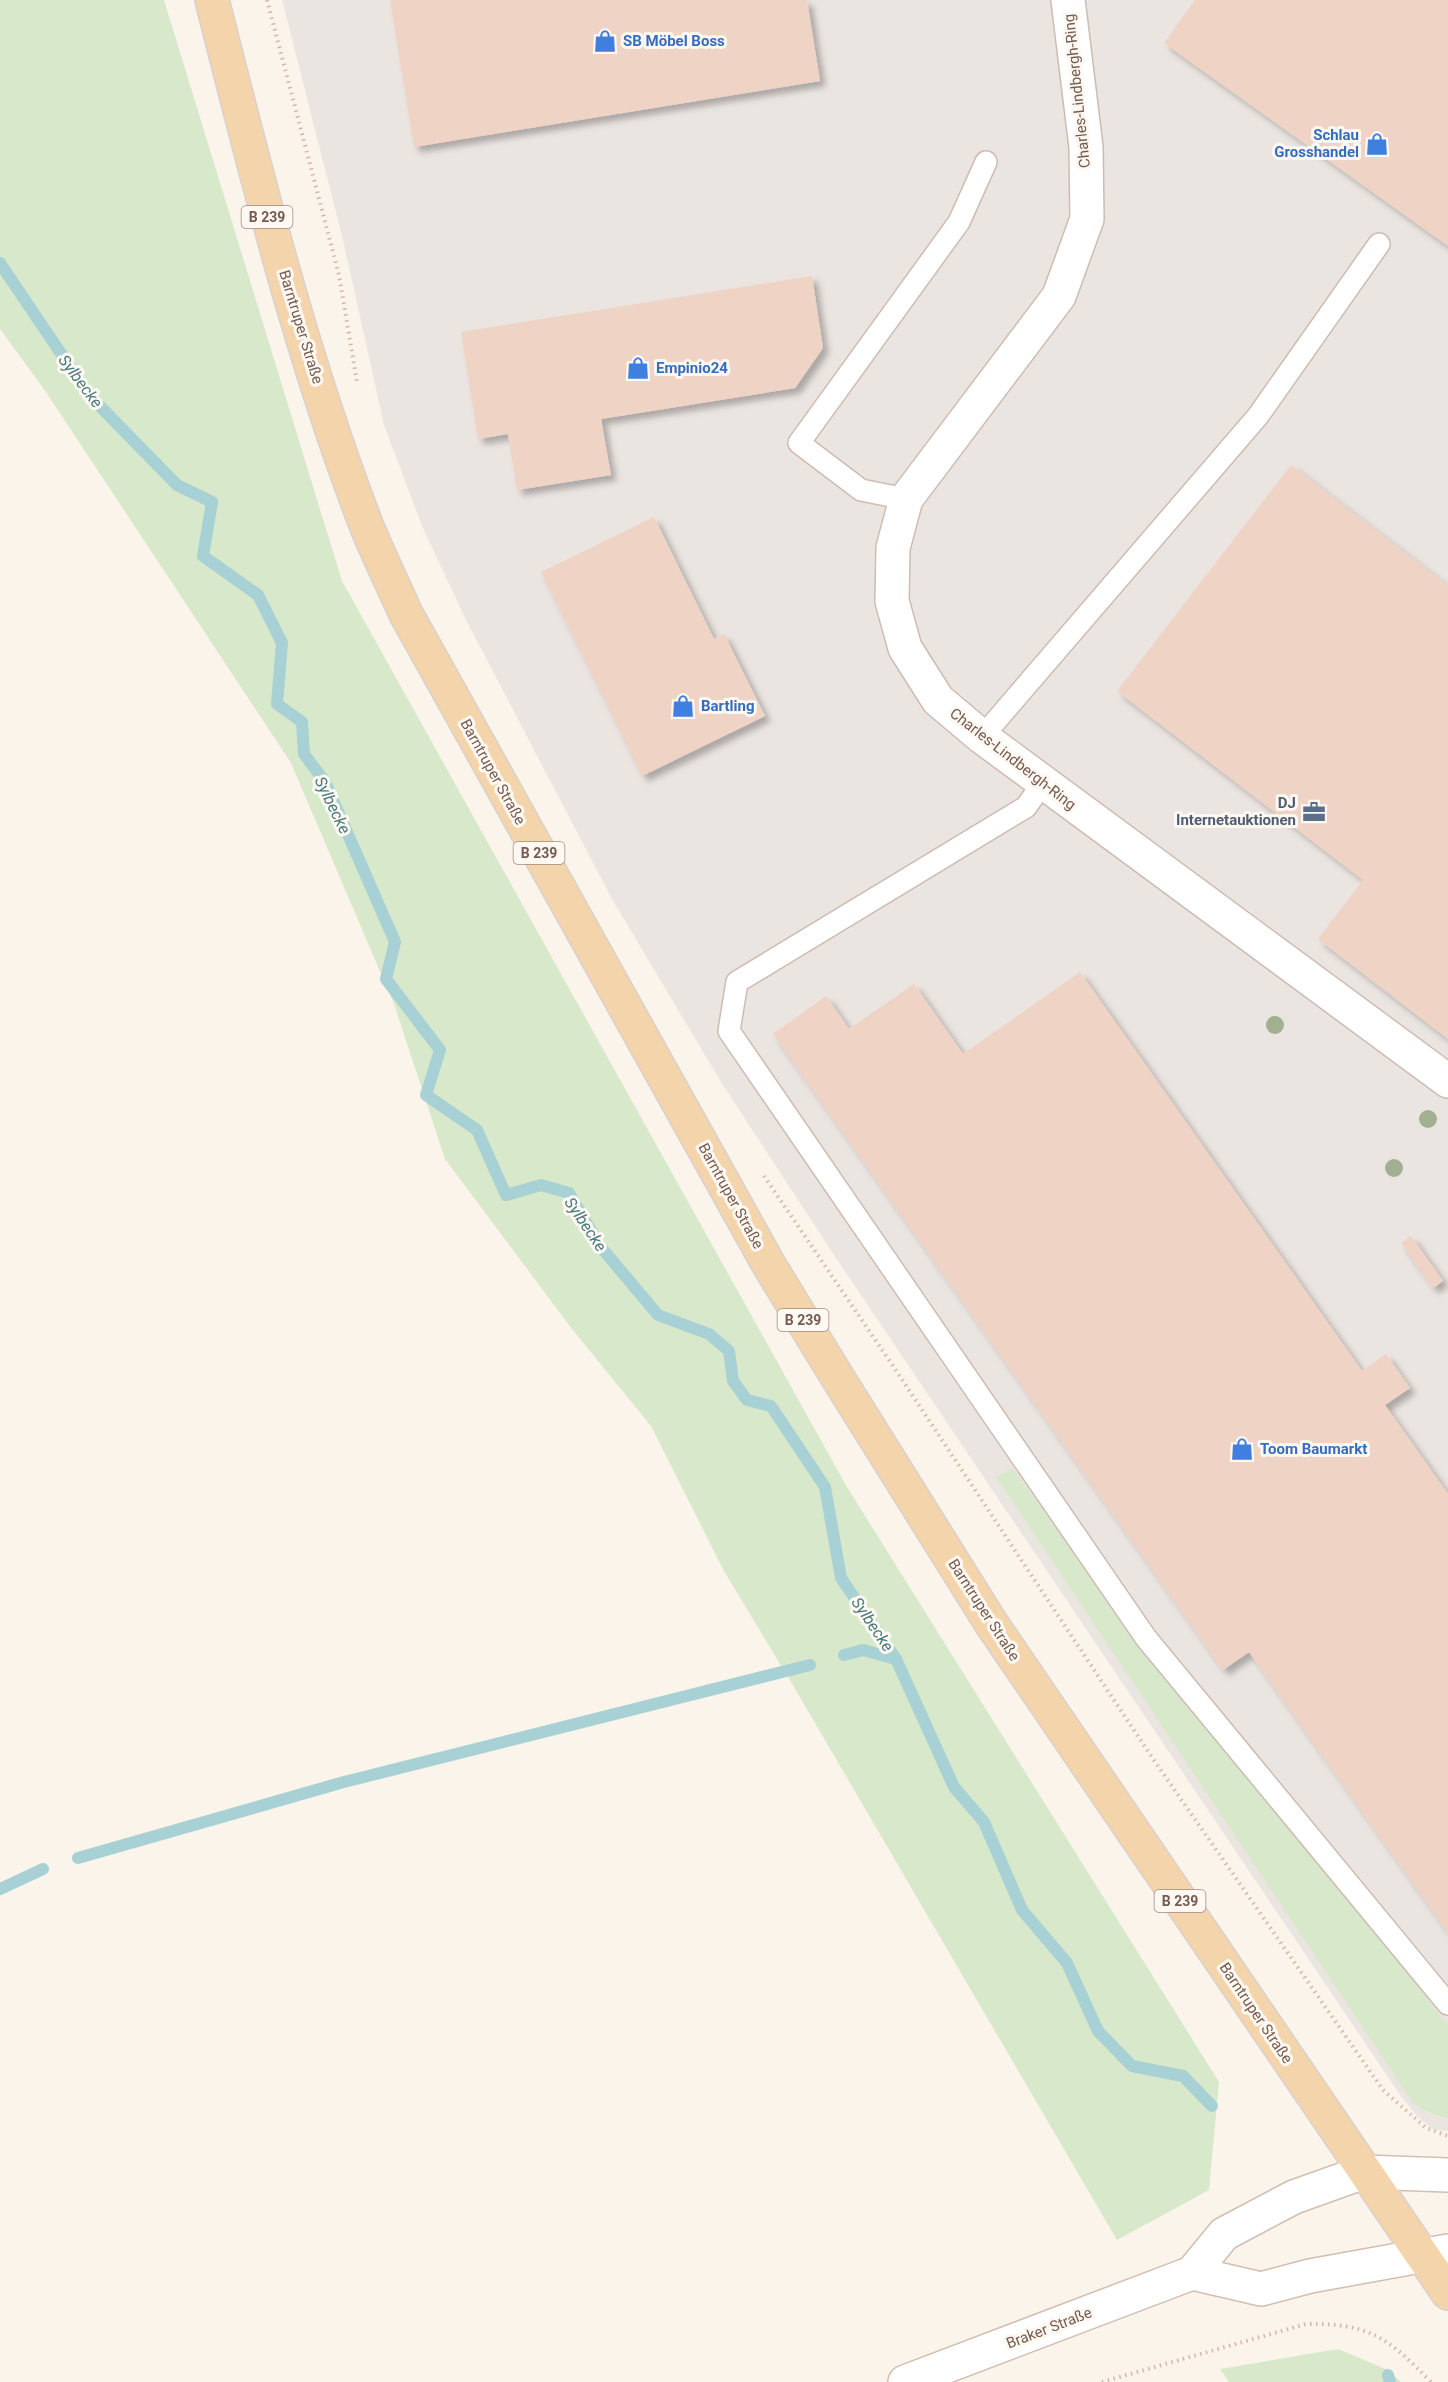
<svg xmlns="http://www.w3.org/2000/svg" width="1448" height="2382" viewBox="0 0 1448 2382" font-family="Roboto,sans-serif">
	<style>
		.industrial { fill: #ebe5e1 }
		.green { fill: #d8e8ca }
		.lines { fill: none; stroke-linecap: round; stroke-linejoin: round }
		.stream { stroke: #a8d1d5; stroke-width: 12 }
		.building { fill: #efd3c5; filter: url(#shadow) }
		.lane-casing { stroke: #cdbcb2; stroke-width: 24 }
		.street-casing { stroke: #cdbcb2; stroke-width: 36 }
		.secondary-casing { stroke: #d2beb2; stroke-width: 36 }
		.primary-casing { stroke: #d8d1ce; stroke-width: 36 }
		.path { stroke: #d4b6a8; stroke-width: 4; stroke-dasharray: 1.5 4.5; stroke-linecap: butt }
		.lane { stroke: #fff; stroke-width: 21 }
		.street { stroke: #fff; stroke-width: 33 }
		.secondary { stroke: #fff; stroke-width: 33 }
		.primary { stroke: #f4d4aa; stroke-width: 33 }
		.tree { fill: #a2b092 }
		.labels { text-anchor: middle; stroke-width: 6; stroke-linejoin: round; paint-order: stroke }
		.shield { fill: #fef8f2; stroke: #9e8a81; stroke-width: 1.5 }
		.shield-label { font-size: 14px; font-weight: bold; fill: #755b50 }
		.shop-label { font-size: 15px; font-weight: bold; fill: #366cbe; stroke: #fef8f2; text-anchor: start }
		.street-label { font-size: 15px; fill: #755b50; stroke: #fef8f2 }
		.service-label { font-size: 15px; font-weight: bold; fill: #4e5e75; stroke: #fef8f2; text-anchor: end }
		.water-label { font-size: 16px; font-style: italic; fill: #47797f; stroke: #fef8f2 }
	</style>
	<defs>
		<filter id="shadow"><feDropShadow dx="5.5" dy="5.5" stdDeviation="3" flood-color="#0004"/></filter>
	</defs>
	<rect width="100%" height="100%" fill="#fbf4eb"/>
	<path class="industrial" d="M282 0H1448V2131L1434 2130 1418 2117 1400 2095 834 1255 721 1082 612 899 465 618 422 526 384 425 343 240Z"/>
	<g class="green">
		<path d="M0 0H164L342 581 847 1487 1219 2082 1209 2190 1117 2240 794 1687 724 1571 651 1426 572 1329 445 1159 394 1004 291 763 46 392 0 329Z"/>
		<path d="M1012 1468 1170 1681 1413 1980 1448 2026V2118L1432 2114 1413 2103 996 1477Z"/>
		<path d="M1338 2349 1388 2370 1401 2382H1229L1220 2369Z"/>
	</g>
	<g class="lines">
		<g class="stream">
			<path d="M0 263 89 395 177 485 212 502 203 556 258 595 282 643 277 704 302 722 304 754 325 782 395 942 386 979 440 1050 426 1095 477 1130 506 1195 541 1185 569 1193 600 1246 658 1315 709 1334 729 1351 733 1381 747 1400 771 1406 825 1487 841 1578 896 1659 954 1787 984 1822 1022 1910 1067 1963 1098 2031 1132 2066 1183 2076 1212 2106"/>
			<path d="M844 1655 863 1650 896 1659"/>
			<path d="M78 1858 344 1782 810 1665"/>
			<path d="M0 1889 43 1869"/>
			<path d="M1388 2375 1390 2382"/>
		</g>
	</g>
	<g class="building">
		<path d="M390 0H807L820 81 414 147Z"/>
		<path d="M1195 0H1448V246L1164 43Z"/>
		<path d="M812 276 823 348 795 388 601 419 611 475 517 490 508 434 478 439 461 332Z"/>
		<path d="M1291 465 1448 586V1039L1318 939 1363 880 1117 691Z"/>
		<path d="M654 517 714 639 724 634 765 716 642 776 541 572Z"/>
		<path d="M1080 972 1362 1371 1386 1354 1410 1388 1385 1405 1448 1494V1933L1249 1652 1223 1670 773 1034 826 996 849 1029 914 984 963 1054Z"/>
		<path d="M1411 1236 1443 1281 1433 1288 1401 1243Z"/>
	</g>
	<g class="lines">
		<g class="lane-casing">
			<g id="lane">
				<path d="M906 499 861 490 799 443 959 222 986 162"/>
				<path d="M982 737 1258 416 1379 244"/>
				<path d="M1043 783 1026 807 737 982 729 1031 1146 1638 1448 2004"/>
			</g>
		</g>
		<g class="street-casing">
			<path id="street" d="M1068 0 1086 147 1087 219 1059 296 906 499 893 548 892 601 905 648 938 700 982 737 1448 1081"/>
		</g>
		<g class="secondary-casing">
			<g id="secondary">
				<path d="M1192 2273 1261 2289 1310 2276 1448 2251"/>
				<path d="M905 2382 1192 2273 1224 2234 1294 2197 1364 2172 1448 2175"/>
			</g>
		</g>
		<g class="primary-casing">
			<path id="primary" d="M212 0C257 177 301 356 367 527 379 556 393 585 406 614L769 1265 836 1375 991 1623 1448 2293"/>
		</g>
		<g class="path">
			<path d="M267 0 339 275 357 382"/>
			<path d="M764 1176 893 1366 1149 1753 1383 2090 1426 2128 1448 2136"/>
			<path d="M1102 2382 1306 2324C1370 2323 1388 2338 1431 2382"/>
		</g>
		<use href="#lane" class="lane"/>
		<use href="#street" class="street"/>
		<use href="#secondary" class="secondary"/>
		<use href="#primary" class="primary"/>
	</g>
	<g class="tree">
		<circle cx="1275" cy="1025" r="9"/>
		<circle cx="1428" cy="1119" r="9"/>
		<circle cx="1394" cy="1168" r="9"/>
	</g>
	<defs>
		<g id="shop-bare" transform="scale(1.8)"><path d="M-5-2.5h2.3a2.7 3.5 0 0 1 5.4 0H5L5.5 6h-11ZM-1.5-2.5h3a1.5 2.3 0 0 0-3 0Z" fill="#3f7fe0" stroke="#fef8f2" stroke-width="2.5" paint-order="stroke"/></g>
		<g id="office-bare" transform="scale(1.8)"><path d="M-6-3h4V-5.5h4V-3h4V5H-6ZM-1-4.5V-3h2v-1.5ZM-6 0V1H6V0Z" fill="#5c6f8a" stroke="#fef8f2" stroke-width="2.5" paint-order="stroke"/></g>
	</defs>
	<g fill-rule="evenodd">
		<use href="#shop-bare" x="605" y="41"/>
		<use href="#shop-bare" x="1377" y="144"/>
		<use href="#shop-bare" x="638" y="368"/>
		<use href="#shop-bare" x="683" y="706"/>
		<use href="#office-bare" x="1314" y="812"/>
		<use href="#shop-bare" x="1242" y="1449"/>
	</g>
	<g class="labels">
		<g class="shield">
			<rect x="241.5" y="206" width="51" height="22" rx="4.5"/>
			<rect x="513.5" y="842" width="51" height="22" rx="4.5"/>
			<rect x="777.5" y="1309" width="51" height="22" rx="4.5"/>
			<rect x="1154.5" y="1890" width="51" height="22" rx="4.5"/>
		</g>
		<g class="shield-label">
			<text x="267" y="222">B 239</text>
			<text x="539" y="858">B 239</text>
			<text x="803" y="1325">B 239</text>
			<text x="1180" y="1906">B 239</text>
		</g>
		<g class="shop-label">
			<text x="623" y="46">SB Möbel Boss</text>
			<text x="1359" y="140" text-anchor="end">Schlau<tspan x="1359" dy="17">Grosshandel</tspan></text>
			<text x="656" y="373">Empinio24</text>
			<text x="701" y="711">Bartling</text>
			<text x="1260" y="1454">Toom Baumarkt</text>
		</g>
		<g class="street-label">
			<text transform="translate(1077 91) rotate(-96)" y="5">Charles-Lindbergh-Ring</text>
			<text transform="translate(301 327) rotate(73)" y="5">Barntruper Straße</text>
			<text transform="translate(1013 759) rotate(38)" y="5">Charles-Lindbergh-Ring</text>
			<text transform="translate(493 772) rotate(61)" y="5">Barntruper Straße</text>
			<text transform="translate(731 1196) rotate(61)" y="5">Barntruper Straße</text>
			<text transform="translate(984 1610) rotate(57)" y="5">Barntruper Straße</text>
			<text transform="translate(1256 2013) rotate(56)" y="5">Barntruper Straße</text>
			<text transform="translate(1049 2328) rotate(-21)" y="5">Braker Straße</text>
		</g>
		<g class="service-label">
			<text x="1296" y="808">DJ<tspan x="1296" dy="17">Internetauktionen</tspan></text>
		</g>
		<g class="water-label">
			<text transform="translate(81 381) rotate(53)" y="6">Sylbecke</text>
			<text transform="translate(333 805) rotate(64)" y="6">Sylbecke</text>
			<text transform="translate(586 1224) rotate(56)" y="6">Sylbecke</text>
			<text transform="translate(873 1624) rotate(56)" y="6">Sylbecke</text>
		</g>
	</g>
</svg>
